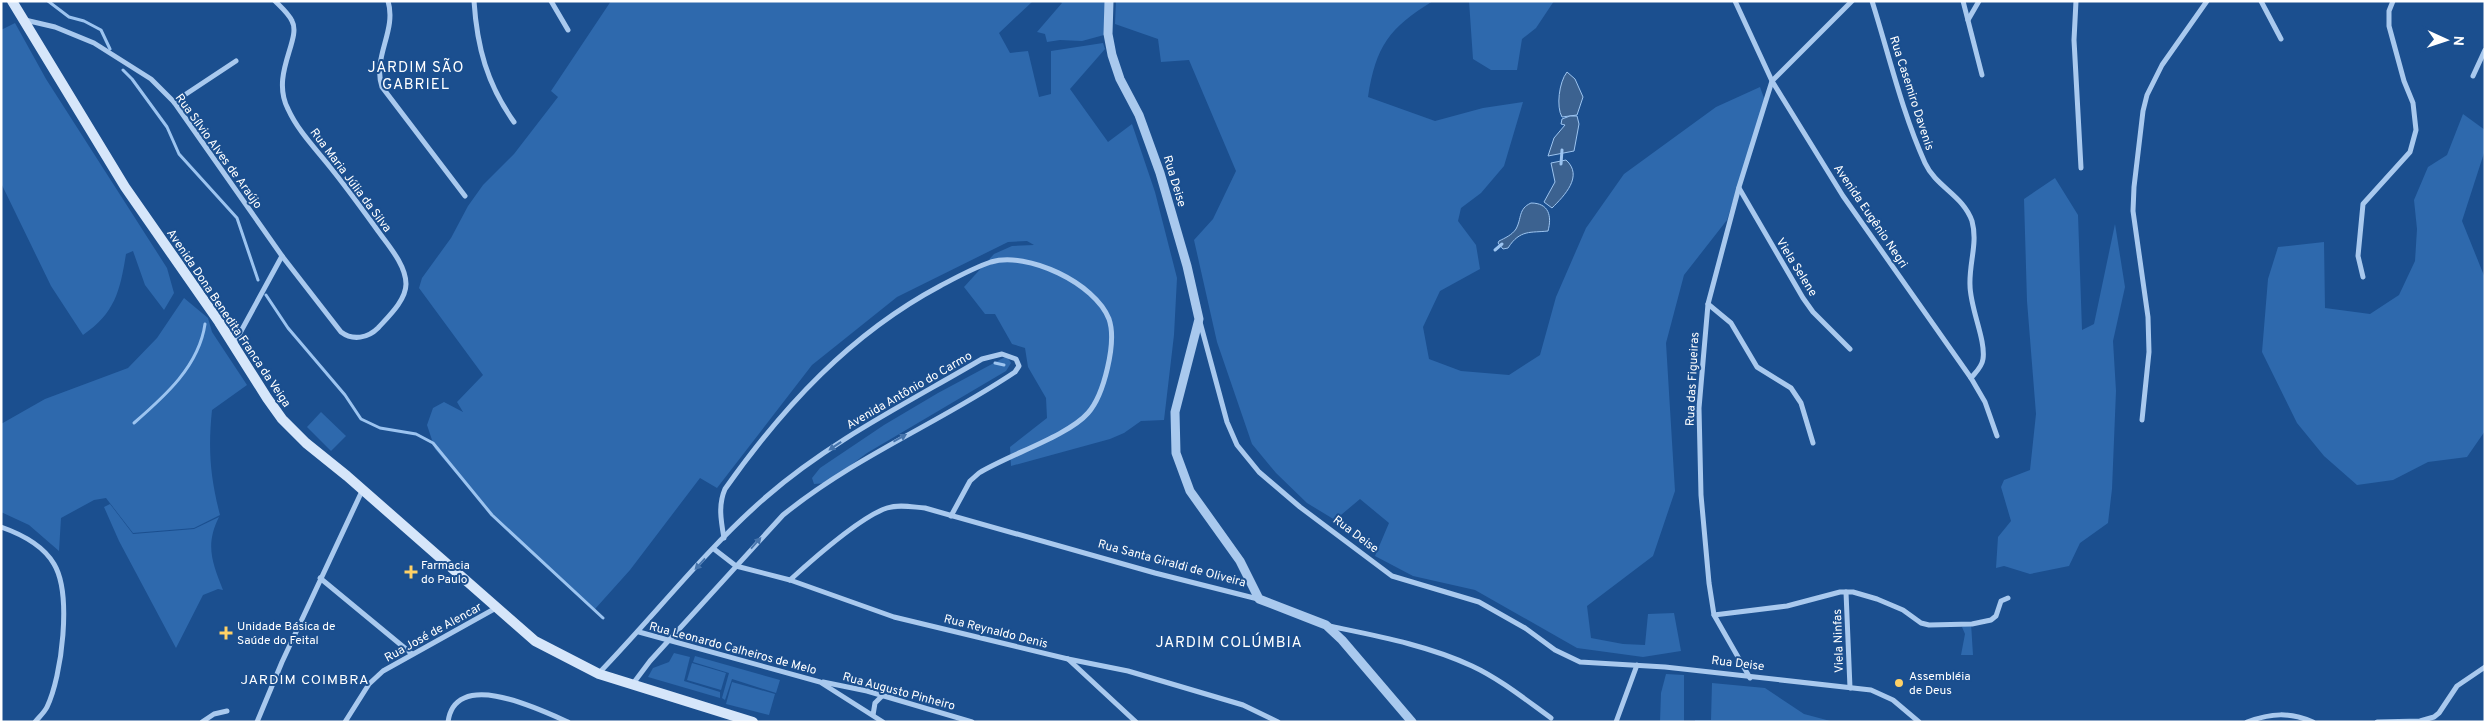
<svg xmlns="http://www.w3.org/2000/svg" width="2486" height="723" viewBox="0 0 2486 723" font-family="Overpass,sans-serif">
	<style>
		.green { fill: #2e69ad }
		.water { fill: #3c6290; stroke: #9cc4f0 }
		.lines { fill: none; stroke-linecap: round; stroke-linejoin: round }
		.stream { stroke: #9cc4f0; stroke-width: 3 }
		.minor { stroke: #a9c9ee; stroke-width: 5 }
		.tertiary { stroke: #a9c9ee; stroke-width: 9 }
		.secondary { stroke: #d6e6fa; stroke-width: 10 }
		.oneway { fill: #4674ac }
		.poi-dot { fill: #ffd166; stroke: #1b4f8f; stroke-width: 2 }
		.labels { text-anchor: middle; stroke-width: 4; stroke-linejoin: round; paint-order: stroke }
		.street-label { font-size: 12px; fill: #fff; stroke: #1b4f8f }
		.poi-label { font-size: 12px; fill: #fff; stroke: #1b4f8f; text-anchor: start }
		.neighbourhood-label { font-size: 14px; letter-spacing: 1px; fill: #fff; stroke: #1b4f8f }
		.quarter-label { font-size: 15px; letter-spacing: 1px; fill: #fff; stroke: #1b4f8f }
	</style>
	<rect width="100%" height="100%" fill="#1b4f8f"/>
	<g class="green">
		<path d="M611 1H1033L999 33 1010 53 1028 51 1039 97 1051 94V51L1103 43 1105 49 1070 89 1108 142 1132 124 1155 192 1177 278 1174 335 1164 420 1141 421 1124 433 1110 439 1011 466 1010 447 1047 418 1046 398 1028 367 1025 348 1012 344 995 314H985L964 287 994 254 1012 246 1034 245 1027 241 1008 242 897 297 812 365 717 488 700 478 630 570 595 609 492 515 435 449 427 425 433 408 444 402 463 412 457 402 483 375 419 288 422 278 451 238 468 206 483 185 514 154 558 97 551 91Z"/>
		<path d="M1060 1H1105L1104 35 1082 41 1060 40 1047 42 1045 34 1037 32 1062 3Z"/>
		<path d="M1116 1H1433C1389 28 1376 46 1368 97L1435 121 1483 108 1523 102 1504 166 1481 193 1461 208 1458 221 1476 245 1480 269 1440 291 1423 327 1429 359 1461 371 1509 375 1540 355 1556 297 1586 228 1624 174 1716 107 1760 87 1765 101 1727 220 1684 275 1666 343 1675 491 1653 556 1587 606 1591 638 1623 644 1645 645 1648 614 1674 613 1681 651 1643 657 1577 648 1475 590 1413 576 1375 556 1389 523 1360 499 1335 520 1307 503 1276 473 1252 444 1217 342 1194 240 1213 219 1236 171 1189 60 1161 62 1158 39 1115 24Z"/>
		<path d="M1469 1H1554L1536 28 1522 39 1517 70H1491L1473 59Z"/>
		<path d="M15 23 46 79 167 268 174 293 164 310 145 285 133 251 126 254C120 291 115 313 83 335L51 286 1 183V30Z"/>
		<path d="M2463 114 2485 130V150L2462 221 2485 278V431L2467 457 2428 462 2393 480 2357 485 2324 456 2297 423 2262 352 2268 279 2278 247 2324 242 2325 308 2370 314 2399 295 2415 261 2417 229 2414 200 2428 167 2447 155Z"/>
		<path d="M2055 178 2078 215 2082 330 2094 324 2115 224 2125 287 2113 341 2116 391 2112 489 2108 523 2080 543 2069 566 2030 574 2004 566 1996 568 1998 537 2011 521 2001 487 2004 480 2030 470 2036 414 2027 301 2024 199Z"/>
		<path d="M184 298 208 318 212 332 247 385 212 410C208 449 210 476 220 515L194 528 133 533 106 498 94 500 61 518 59 551 29 525 1 512V424L45 399 128 368 157 338Z"/>
		<path d="M1007 356 1011 363 1006 371 867 453 827 483 814 484 812 478 820 468 884 425 938 393Z"/>
		<path d="M321 412 346 436 331 451 307 427Z"/>
		<path d="M110 504 133 534 194 529 219 517C205 545 212 562 223 590L218 589 203 595 176 648 119 541 104 507Z"/>
		<path d="M1971 623 1973 655H1961L1965 634 1962 627Z"/>
		<path d="M674 653 690 657 684 681 720 692V698L648 677 653 668 669 662Z"/>
		<path d="M695 656 780 680 776 693 732 679 725 700 722 698 729 673 693 662Z"/>
		<path d="M692 663 726 673 721 690 687 680Z"/>
		<path d="M1666 674 1684 675V722H1660L1661 693Z"/>
		<path d="M732 682 775 694 769 715 726 704Z"/>
		<path d="M1712 683 1765 688 1804 714 1834 722H1695V720H1711Z"/>
	</g>
	<g class="water">
		<path d="M1567 72 1575 79 1583 97 1577 115 1562 117C1556 107 1559 82 1567 72Z"/>
		<path d="M1570 116H1577L1579 124 1574 151 1548 156 1554 138 1565 125 1561 124 1562 119Z"/>
		<path d="M1566 160C1584 176 1564 196 1552 208L1544 202 1555 182 1551 163Z"/>
		<path d="M1531 203C1549 203 1552 216 1548 231 1531 233 1520 229 1508 248L1503 249 1498 243 1499 241C1505 238 1512 235 1516 229 1522 218 1518 209 1531 203Z"/>
	</g>
	<g class="lines">
		<g class="stream">
			<path d="M48 1 69 17 84 21 101 30 110 49"/>
			<path d="M123 70 132 79 167 127 179 154 237 218 258 280"/>
			<path d="M1561 164 1562 150"/>
			<path d="M1495 250 1502 244"/>
			<path d="M266 295 288 328 345 395 361 419 380 428 416 434 433 443 492 515 603 618"/>
			<path d="M995 363 1004 365"/>
			<path d="M134 423C165 396 199 366 205 324"/>
		</g>
		<g class="minor">
			<path d="M388 1C397 31 372 57 382 87L465 196"/>
			<path d="M474 1C477 47 487 84 514 122"/>
			<path d="M551 1 568 30"/>
			<path d="M1735 1 1772 81 1843 196 1971 378 1985 402 1997 436"/>
			<path d="M1872 1C1889 55 1902 112 1925 163 1936 187 1963 195 1972 221 1978 243 1969 263 1970 285 1970 308 1986 340 1983 359 1982 367 1976 372 1971 378"/>
			<path d="M1963 1 1982 75"/>
			<path d="M2076 1 2074 40 2081 168"/>
			<path d="M2261 1 2281 39"/>
			<path d="M25 20 55 27 94 43 151 79 174 102 282 256 341 332C353 341 368 338 378 328 389 316 406 300 406 284 406 265 388 245 378 231 362 209 347 188 330 167 315 148 298 131 288 109 270 74 302 39 292 21 289 14 281 7 275 1"/>
			<path d="M1968 20 1979 1"/>
			<path d="M2473 76 2485 50"/>
			<path d="M174 102 236 61"/>
			<path d="M1739 188 1803 298 1813 312 1850 349"/>
			<path d="M2363 277 2358 256 2363 204 2410 152 2416 130 2413 103 2404 81 2389 26V11L2393 1"/>
			<path d="M1708 304 1731 323 1757 367 1791 388 1801 403 1813 443"/>
			<path d="M1200 322 1227 422 1237 445 1259 472 1300 507 1392 576 1479 602 1525 628 1555 650 1580 662 1665 667 1871 690 1893 700 1919 722"/>
			<path d="M234 344 282 256"/>
			<path d="M2142 420 2149 352 2148 317 2133 211 2134 187 2143 111 2147 95 2162 65 2207 1"/>
			<path d="M1 527C21 534 43 545 54 564 72 594 62 676 47 707 44 713 39 717 35 722"/>
			<path d="M724 538C721 521 718 505 725 489 783 407 850 334 940 286 957 277 973 268 991 262 1027 251 1095 283 1109 319 1117 342 1104 395 1088 413 1068 436 1008 455 979 473L970 481 951 516"/>
			<path d="M714 549 736 566 790 580 894 617 1068 659 1128 671 1243 705 1278 722"/>
			<path d="M320 578 412 654"/>
			<path d="M790 580C812 560 860 517 887 508 899 504 912 507 925 508L1155 573 1258 599"/>
			<path d="M1846 592 1850 688"/>
			<path d="M1714 615 1787 606 1840 592H1853L1877 599 1903 610 1921 623 1929 625 1972 624 1991 620 1996 616 2001 601 2008 598"/>
			<path d="M1329 626C1377 636 1427 645 1472 666 1500 679 1526 700 1551 718"/>
			<path d="M639 632 820 682 883 722"/>
			<path d="M1068 659 1136 722"/>
			<path d="M599 673C655 615 705 550 766 497 830 441 909 402 982 359L1002 354 1016 359 1019 366 1015 372C939 423 856 456 783 515L650 661 632 685"/>
			<path d="M1750 678 1714 615 1709 583 1701 495 1699 408 1708 304 1739 187 1772 81 1852 1"/>
			<path d="M823 682 867 691 972 722"/>
			<path d="M873 715 875 703 882 696"/>
			<path d="M202 722 214 714 227 711"/>
			<path d="M257 722 282 662 362 491"/>
			<path d="M345 722 369 684 383 671 496 608"/>
			<path d="M448 722C455 668 539 709 568 722"/>
			<path d="M1616 722 1637 665"/>
			<path d="M2247 722C2271 713 2290 712 2313 722"/>
			<path d="M2377 722 2420 721 2434 717 2439 713 2457 686 2485 667"/>
		</g>
		<path class="tertiary" d="M1109 1 1108 34 1112 55 1120 79 1139 115 1160 173 1187 266 1199 319 1175 412 1176 453 1190 491 1240 561 1259 599 1326 625 1342 640 1412 722"/>
		<path class="secondary" d="M12 1 125 187 219 322 267 398 282 419 306 443 347 476 535 641 599 674 753 722"/>
	</g>
	<defs><path id="oneway-solid" d="M-6-.8H1V-3.2L6.5 0L1 3.2V.8H-6Z" transform="scale(1.25)"/></defs>
	<g class="oneway">
		<use href="#oneway-solid" transform="translate(900 438) rotate(-29)"/>
		<use href="#oneway-solid" transform="translate(835 446) rotate(146)"/>
		<use href="#oneway-solid" transform="translate(756 543) rotate(-48)"/>
		<use href="#oneway-solid" transform="translate(700 564) rotate(133)"/>
	</g>
	<g class="poi-dot">
		<path d="M408.5 564.5h5v5h5v5h-5v5h-5v-5h-5v-5h5z"/>
		<path d="M223.5 625.5h5v5h5v5h-5v5h-5v-5h-5v-5h5z"/>
		<circle cx="1899" cy="683" r="5"/>
	</g>
	<g class="labels">
		<g class="street-label">
			<text transform="translate(1912 93) rotate(72)" y="4">Rua Casemiro Davenis</text>
			<text transform="translate(219 151) rotate(54)" y="4">Rua Sílvio Alves de Araújo</text>
			<text transform="translate(351 180) rotate(53)" y="4">Rua Maria Júlia da Silva</text>
			<text transform="translate(1175 181) rotate(73)" y="4">Rua Deise</text>
			<text transform="translate(1871 216) rotate(56)" y="4">Avenida Eugênio Negri</text>
			<text transform="translate(1797 267) rotate(58)" y="4">Viela Selene</text>
			<text transform="translate(229 318) rotate(56)" y="4">Avenida Dona Benedita Franca da Veiga</text>
			<text transform="translate(1692 379) rotate(-87)" y="4">Rua das Figueiras</text>
			<text transform="translate(909 390) rotate(-30)" y="4">Avenida Antônio do Carmo</text>
			<text transform="translate(1356 534) rotate(37)" y="4">Rua Deise</text>
			<text transform="translate(1172 563) rotate(15)" y="4">Rua Santa Giraldi de Oliveira</text>
			<text transform="translate(996 631) rotate(14)" y="4">Rua Reynaldo Denis</text>
			<text transform="translate(433 632) rotate(-29)" y="4">Rua José de Alencar</text>
			<text transform="translate(1838 641) rotate(-92)" y="4">Viela Ninfas</text>
			<text transform="translate(733 648) rotate(15)" y="4">Rua Leonardo Calheiros de Melo</text>
			<text transform="translate(1738 663) rotate(7)" y="4">Rua Deise</text>
			<text transform="translate(899 691) rotate(15)" y="4">Rua Augusto Pinheiro</text>
		</g>
		<g class="poi-label">
			<text x="421" y="569">Farmacia<tspan x="421" dy="14">do Paulo</tspan></text>
			<text x="237" y="630">Unidade Básica de<tspan x="237" dy="14">Saúde do Feital</tspan></text>
			<text x="1909" y="680">Assembléia<tspan x="1909" dy="14">de Deus</tspan></text>
		</g>
		<g class="neighbourhood-label">
			<text x="305" y="684">JARDIM COIMBRA</text>
		</g>
		<g class="quarter-label">
			<text x="416" y="72">JARDIM SÃO<tspan x="416" dy="17">GABRIEL</tspan></text>
			<text x="1229" y="647">JARDIM COLÚMBIA</text>
		</g>
	</g>
	<rect width="2486" height="723" fill="none" stroke="#ffffff" stroke-width="5"/>
	<g transform="translate(2446 40) rotate(93)" stroke="#1b4f8f" stroke-width="4" paint-order="stroke">
	<path d="M0-4L9 19L0 12L-9 19Z" fill="#ffffff"/>
	<text y="-8" font-size="14" font-weight="bold" text-anchor="middle" fill="#ffffff">N</text>
	</g>
</svg>
